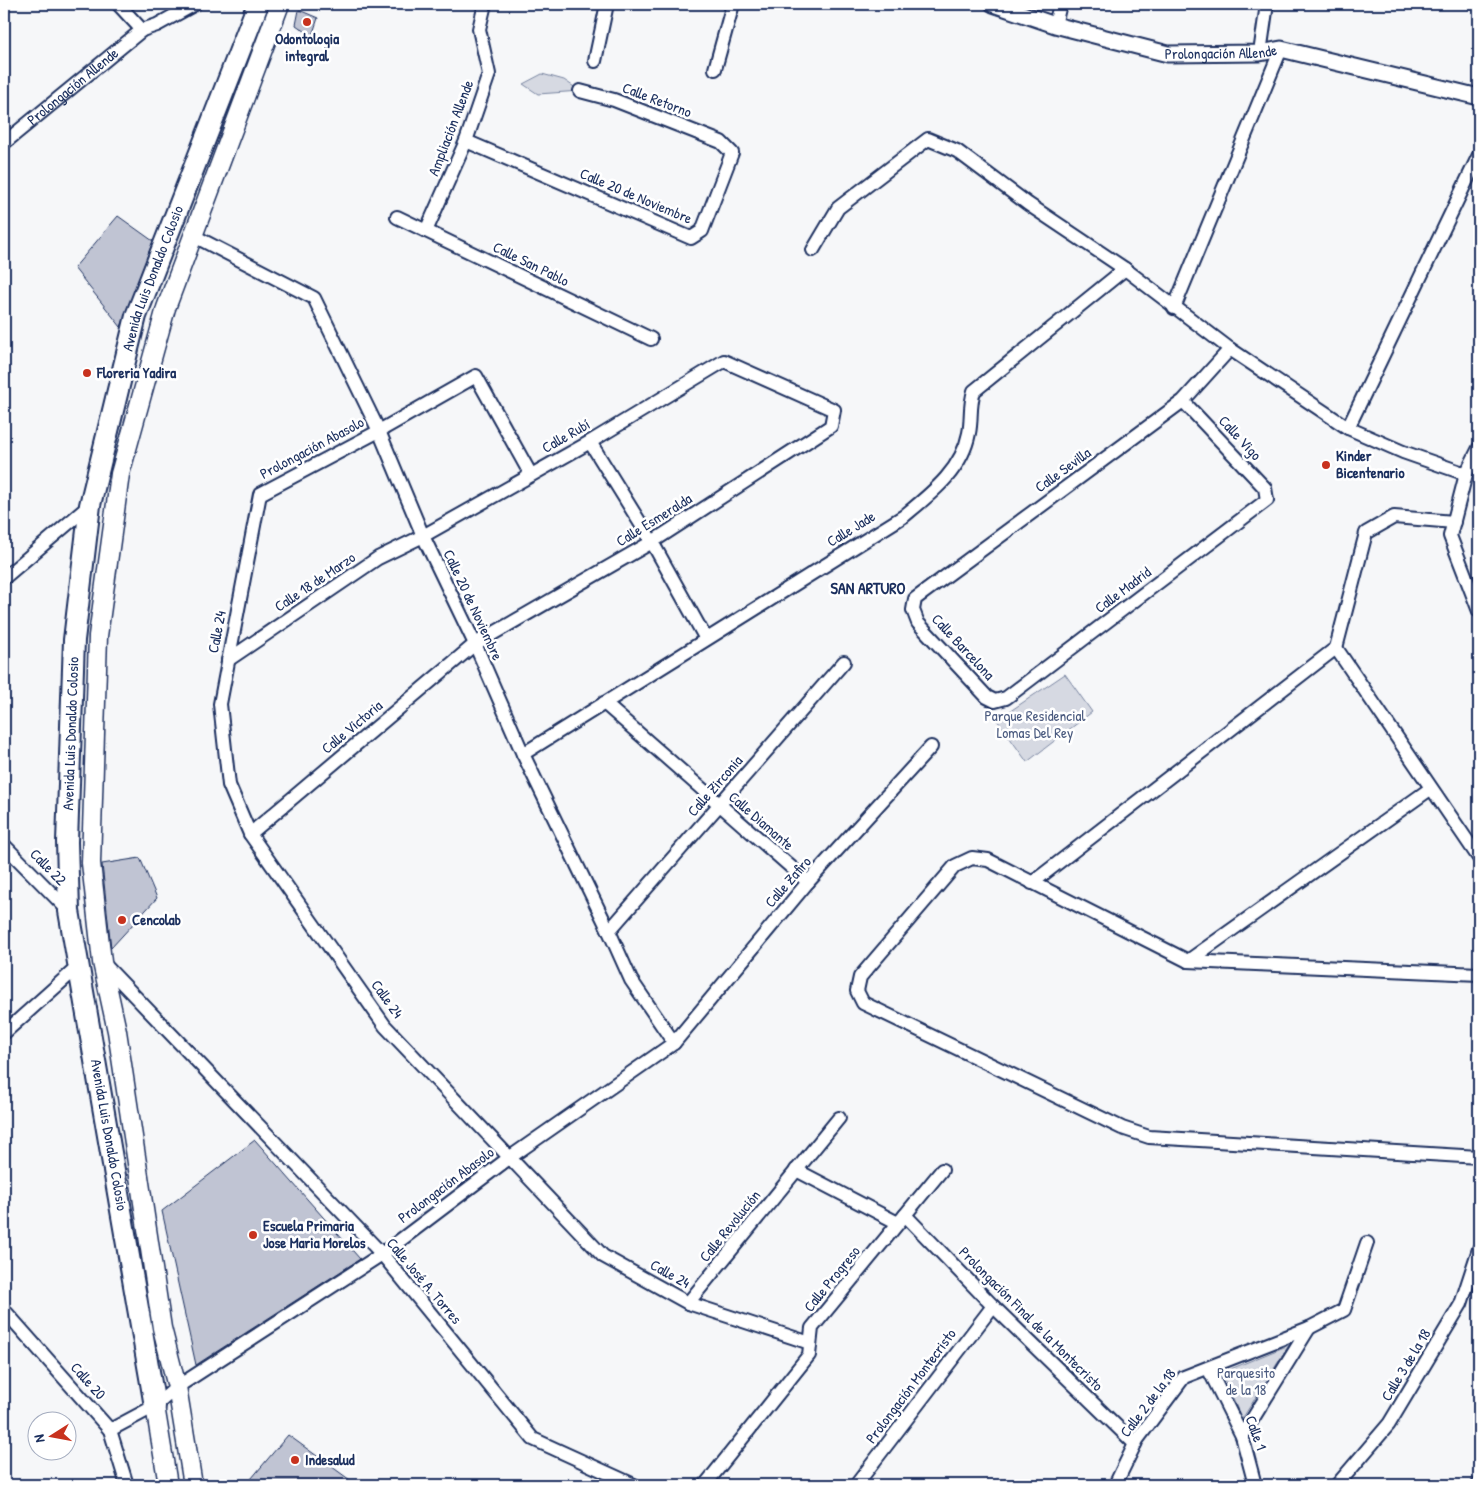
<svg xmlns="http://www.w3.org/2000/svg" width="1483" height="1489" viewBox="0 0 1483 1489" font-family="'Patrick Hand',sans-serif">
	<style>
		.green { fill: #d6d9e2; stroke: #7884a0 }
		.building { fill: #c0c4d3; stroke: #1b2f5e }
		.lines { fill: none; stroke-linecap: round; stroke-linejoin: round }
		.minor-casing { stroke: #1b2f5e; stroke-width: 16 }
		.tertiary-casing { stroke: #1b2f5e; stroke-width: 19 }
		.secondary-casing { stroke: #1b2f5e; stroke-width: 21 }
		.primary-casing { stroke: #1b2f5e; stroke-width: 24 }
		.minor { stroke: #fff; stroke-width: 12 }
		.tertiary { stroke: #fff; stroke-width: 15 }
		.secondary { stroke: #fff; stroke-width: 18 }
		.primary { stroke: #fff; stroke-width: 20 }
		.poi-dot { fill: #c8321e; stroke: #fff; stroke-width: 2 }
		.labels { text-anchor: middle; stroke-width: 5; stroke-linejoin: round; paint-order: stroke }
		.poi-label { font-size: 15px; font-weight: bold; fill: #1b2f5e; stroke: #fff; text-anchor: start }
		.street-label { font-size: 15px; fill: #1b2f5e; stroke: #fff }
		.park-label { font-size: 15px; fill: #4a5a7f; stroke: #fff }
		.neighbourhood-label { font-size: 16px; font-weight: bold; fill: #1b2f5e; stroke: #fff }
	</style>
	<rect width="100%" height="100%" fill="#f6f7f9"/>
	<filter id="ink" filterUnits="userSpaceOnUse"><feTurbulence type="fractalNoise" baseFrequency=".02" numOctaves="2"/><feDisplacementMap in="SourceGraphic" scale="10" xChannelSelector="R" yChannelSelector="G"/><feConvolveMatrix kernelMatrix="1 2 1 2 8 2 1 2 1" color-interpolation-filters="sRGB"/></filter>
	<g filter="url(#ink)">
		<g class="green">
			<path d="M542 74 564 80 580 91 538 94 523 84Z"/>
			<path d="M1065 674 1092 712 1027 762 997 720Z"/>
			<path d="M1289 1345 1242 1419 1221 1373Z"/>
		</g>
		<g class="building">
			<path d="M299 10 318 18 312 36 296 25Z"/>
			<path d="M118 216 153 241 121 327 74 268Z"/>
			<path d="M140 858 157 898 111 948 102 864Z"/>
			<path d="M255 1140 360 1259 196 1365 162 1211Z"/>
			<path d="M288 1435 357 1485H246Z"/>
		</g>
		<g class="lines">
			<g class="minor-casing">
				<g id="minor">
					<path d="M118 4 142 30"/>
					<path d="M1055 25 1060 4"/>
					<path d="M1260 53 1267 4"/>
					<path d="M595 61 607 4"/>
					<path d="M715 69 733 4"/>
					<path d="M466 141 691 238 702 231 732 153 721 142 614 100 580 91"/>
					<path id="s1" d="M4 143 142 30 157 25 195 4"/>
					<path d="M397 217 651 339"/>
					<path d="M426 231 466 141 489 74 479 29 485 4"/>
					<path d="M192 235 314 298 379 431 423 536 475 644 523 754 609 931 631 980 674 1043"/>
					<path d="M813 250 838 208 928 139 957 151 1028 204 1125 269 1230 349 1348 428 1403 452 1466 474"/>
					<path d="M1174 308 1281 49"/>
					<path d="M1183 401 1265 488 1267 500 1006 698 995 701 987 697 918 623 913 610 915 599 1183 401 1230 349"/>
					<path d="M1348 428 1479 155"/>
					<path d="M590 442 652 542 706 639"/>
					<path d="M1479 448 1466 474 1450 536 1479 611"/>
					<path d="M531 475 476 376 379 431 260 494 220 704 229 785 250 834 385 1026 603 1256 688 1303 810 1343"/>
					<path d="M4 578 90 505"/>
					<path d="M1336 648 1479 858"/>
					<path d="M228 660 378 558 423 536 590 442 724 361 834 410 831 426 652 542 475 644 250 834"/>
					<path d="M604 703 808 882"/>
					<path d="M523 754 904 516C932 493 962 470 969 433 972 419 969 408 974 391L1125 269"/>
					<path d="M4 845 69 911"/>
					<path d="M1032 883 1336 648 1366 533 1394 517 1454 522"/>
					<path d="M609 931 844 662"/>
					<path d="M1188 961 1430 789"/>
					<path d="M102 962 382 1254 533 1439 634 1485"/>
					<path d="M1479 974 1188 961 988 860 972 858 955 866 860 977 857 991 863 1003 1122 1128 1149 1137 1479 1157"/>
					<path d="M4 1033 79 966"/>
					<path d="M796 1170 898 1223"/>
					<path d="M905 1215 993 1306 1135 1444"/>
					<path d="M688 1303 839 1118"/>
					<path d="M4 1310 110 1430 127 1485"/>
					<path d="M1208 1368 1242 1436 1255 1485"/>
					<path d="M110 1430 155 1406 177 1387 382 1254 509 1158 674 1043 808 882 931 747"/>
					<path d="M1242 1436 1309 1328"/>
					<path d="M705 1485 809 1355 812 1328 942 1170"/>
					<path d="M856 1485 993 1306"/>
					<path d="M1115 1485 1137 1440 1184 1377 1309 1328 1344 1310 1367 1243"/>
					<path d="M1337 1485 1389 1424 1461 1304 1479 1249"/>
					<path d="M1478 1485 1479 1484"/>
				</g>
			</g>
			<g class="tertiary-casing">
				<g id="tertiary">
					<path id="s2" d="M993 4 1055 25 1168 54 1260 53 1281 49 1479 97"/>
				</g>
			</g>
			<g class="secondary-casing">
				<g id="secondary">
					<path d="M155 1406 168 1485"/>
					<path d="M193 1485 177 1387 162 1328 117 1031 102 962 91 863 98 636 120 474 166 308 280 4"/>
				</g>
			</g>
			<g class="primary-casing">
				<g id="primary">
					<path id="s3" d="M155 1406 69 911 67 842 74 640 90 505 136 316 258 4"/>
				</g>
			</g>
			<use href="#minor" class="minor"/>
			<use href="#tertiary" class="tertiary"/>
			<use href="#secondary" class="secondary"/>
			<use href="#primary" class="primary"/>
		</g>
	</g>
	<g class="poi-dot">
		<circle cx="307" cy="22" r="5"/>
		<circle cx="87" cy="373" r="5"/>
		<circle cx="1326" cy="465" r="5"/>
		<circle cx="122" cy="920" r="5"/>
		<circle cx="253" cy="1235" r="5"/>
		<circle cx="295" cy="1460" r="5"/>
	</g>
	<g class="labels">
		<g class="poi-label">
			<text x="307" y="44" text-anchor="middle">Odontologia<tspan x="307" dy="17">integral</tspan></text>
			<text x="97" y="378">Floreria Yadira</text>
			<text x="1336" y="461">Kinder<tspan x="1336" dy="17">Bicentenario</tspan></text>
			<text x="132" y="925">Cencolab</text>
			<text x="263" y="1231">Escuela Primaria<tspan x="263" dy="17">Jose Maria Morelos</tspan></text>
			<text x="305" y="1465">Indesalud</text>
		</g>
		<g class="street-label">
			<text dy="5" stroke="none"><textPath href="#s2" startOffset="235">Prolongación Allende</textPath></text>
			<text dy="5" stroke="none"><textPath href="#s1" startOffset="89">Prolongación Allende</textPath></text>
			<text transform="translate(657 100) rotate(21)" y="5">Calle Retorno</text>
			<text transform="translate(451 128) rotate(-69)" y="5">Ampliación Allende</text>
			<text transform="translate(636 196) rotate(23)" y="5">Calle 20 de Noviembre</text>
			<text transform="translate(531 264) rotate(26)" y="5">Calle San Pablo</text>
			<text dy="5" stroke="none"><textPath href="#s3" startOffset="1145">Avenida Luis Donaldo Colosio</textPath></text>
			<text transform="translate(566 436) rotate(-30)" y="5">Calle Rubí</text>
			<text transform="translate(1240 438) rotate(47)" y="5">Calle Vigo</text>
			<text transform="translate(312 448) rotate(-28)" y="5">Prolongación Abasolo</text>
			<text transform="translate(1063 470) rotate(-36)" y="5">Calle Sevilla</text>
			<text transform="translate(654 520) rotate(-32)" y="5">Calle Esmeralda</text>
			<text transform="translate(851 529) rotate(-32)" y="5">Calle Jade</text>
			<text transform="translate(315 582) rotate(-34)" y="5">Calle 18 de Marzo</text>
			<text transform="translate(1123 590) rotate(-37)" y="5">Calle Madrid</text>
			<text transform="translate(473 605) rotate(65)" y="5">Calle 20 de Noviembre</text>
			<text transform="translate(217 632) rotate(-79)" y="5">Calle 24</text>
			<text transform="translate(963 647) rotate(47)" y="5">Calle Barcelona</text>
			<text transform="translate(352 727) rotate(-40)" y="5">Calle Victoria</text>
			<text dy="5" stroke="none"><textPath href="#s3" startOffset="680">Avenida Luis Donaldo Colosio</textPath></text>
			<text transform="translate(715 786) rotate(-49)" y="5">Calle Zirconia</text>
			<text transform="translate(761 821) rotate(41)" y="5">Calle Diamante</text>
			<text transform="translate(48 867) rotate(45)" y="5">Calle 22</text>
			<text transform="translate(788 882) rotate(-49)" y="5">Calle Zafiro</text>
			<text transform="translate(387 999) rotate(54)" y="5">Calle 24</text>
			<text transform="translate(109 1135) rotate(80)" y="5">Avenida Luis Donaldo Colosio</text>
			<text transform="translate(446 1185) rotate(-37)" y="5">Prolongación Abasolo</text>
			<text transform="translate(730 1226) rotate(-51)" y="5">Calle Revolución</text>
			<text transform="translate(670 1274) rotate(29)" y="5">Calle 24</text>
			<text transform="translate(832 1279) rotate(-51)" y="5">Calle Progreso</text>
			<text transform="translate(424 1281) rotate(50)" y="5">Calle José A. Torres</text>
			<text transform="translate(1031 1319) rotate(45)" y="5">Prolongación Final de la Montecristo</text>
			<text transform="translate(1406 1365) rotate(-59)" y="5">Calle 3 de la 18</text>
			<text transform="translate(88 1381) rotate(48)" y="5">Calle 20</text>
			<text transform="translate(911 1386) rotate(-53)" y="5">Prolongación Montecristo</text>
			<text transform="translate(1148 1403) rotate(-53)" y="5">Calle 2 de la 18</text>
			<text transform="translate(1256 1433) rotate(70)" y="5">Calle 1</text>
		</g>
		<g class="park-label">
			<text x="1035" y="721">Parque Residencial<tspan x="1035" dy="17">Lomas Del Rey</tspan></text>
			<text x="1246" y="1378">Parquesito<tspan x="1246" dy="17">de la 18</tspan></text>
		</g>
		<g class="neighbourhood-label">
			<text x="868" y="594">SAN ARTURO</text>
		</g>
	</g>
	<rect width="1483" height="1489" fill="none" stroke="#fff" stroke-width="20"/>
	<rect x="10" y="10" width="1463" height="1469" fill="none" stroke="#1b2f5e" stroke-width="2" filter="url(#ink)"/>
	<g transform="translate(52 1436) rotate(259)"><circle r="24" fill="#ffffff" stroke="#a4acbf"/>
	<path d="M0-4L9 19L0 12L-9 19Z" fill="#c8321e"/>
	<text y="-8" font-size="14" font-weight="bold" text-anchor="middle" fill="#1b2f5e">N</text>
	</g>
</svg>
